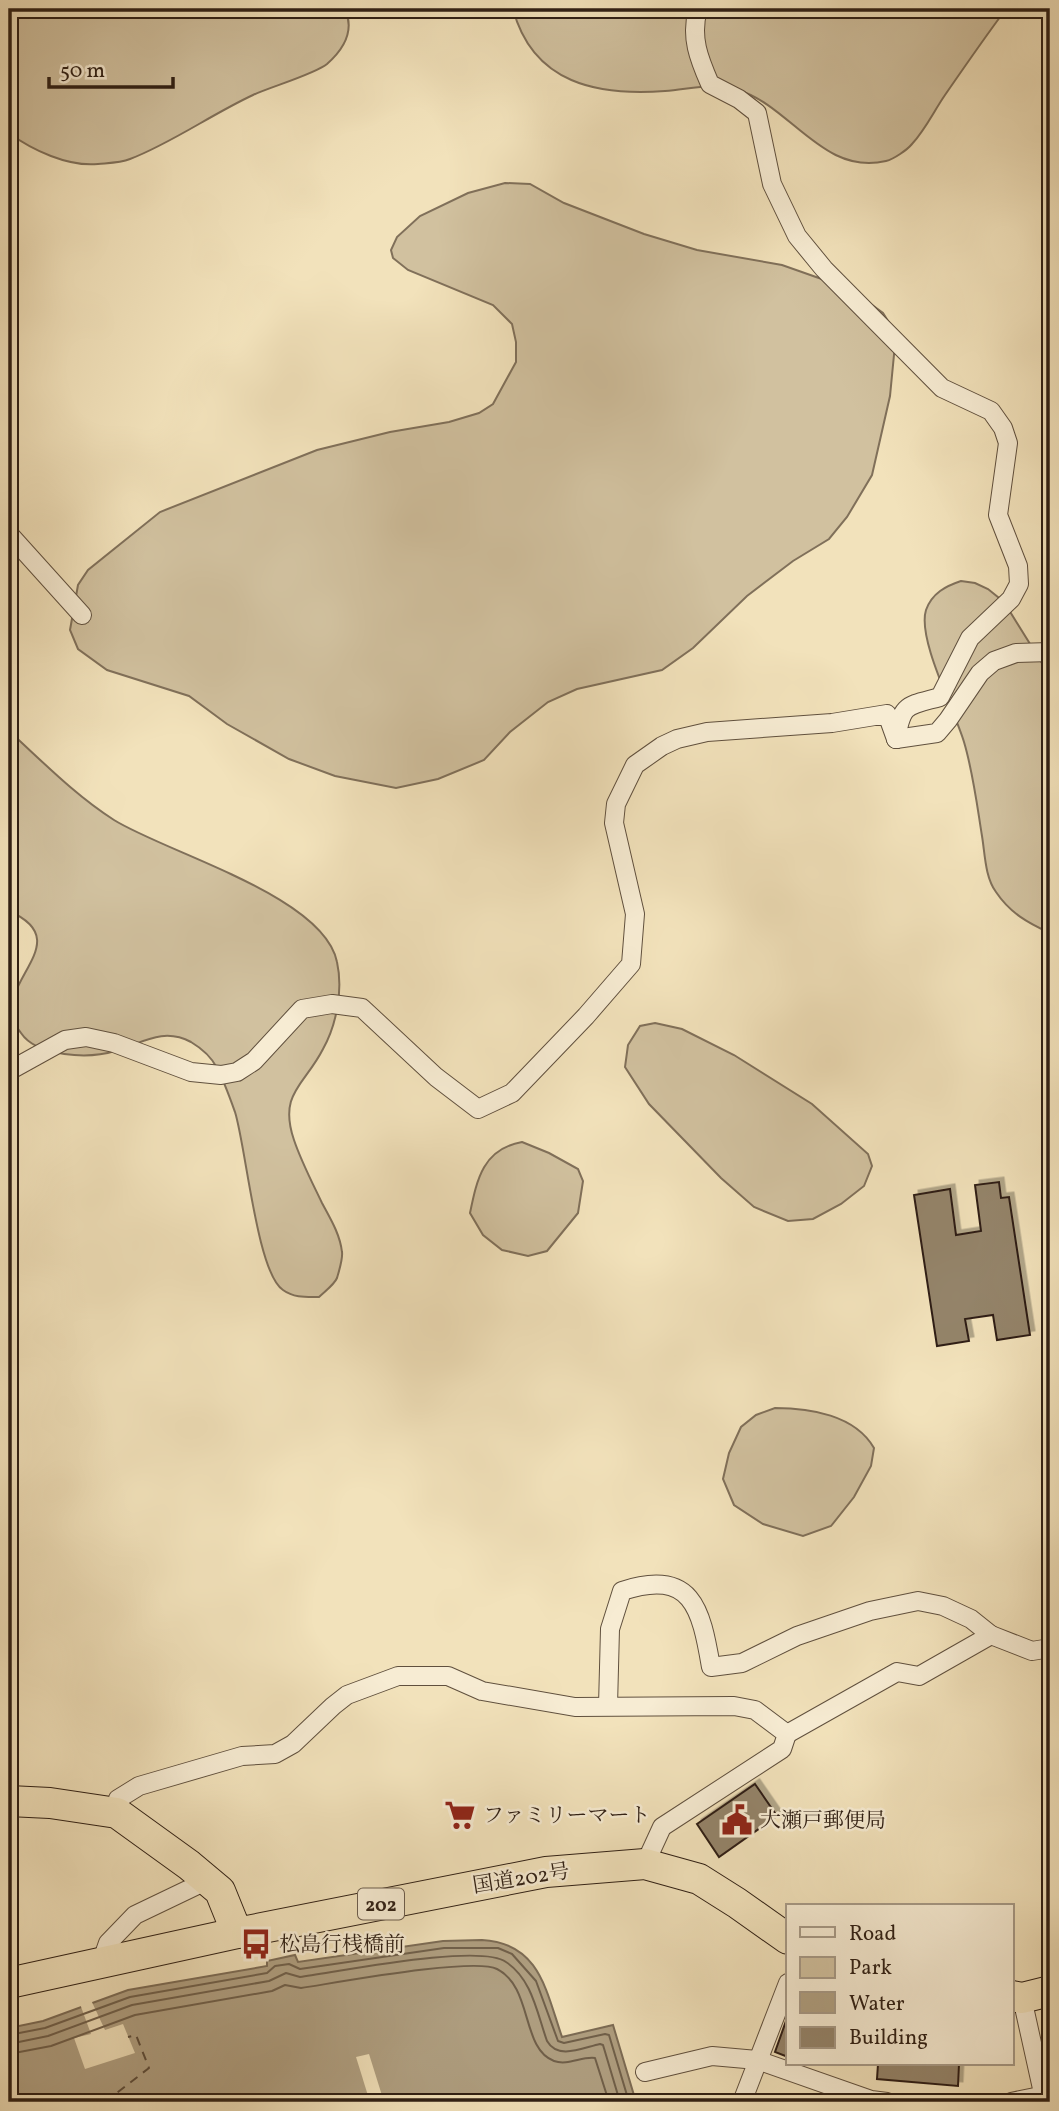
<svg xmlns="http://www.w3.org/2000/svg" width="1059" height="2111" viewBox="0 0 1059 2111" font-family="Vollkorn,'Noto Serif JP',serif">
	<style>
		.green { fill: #d1c19f; stroke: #80705a; stroke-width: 2 }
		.water { fill: #b0a082; stroke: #7c6c56; stroke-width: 2 }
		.pier { fill: #f2e2bb }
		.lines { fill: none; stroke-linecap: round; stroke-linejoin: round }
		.shore { stroke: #70604b; stroke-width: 2 }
		.ferry { stroke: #5c4c3a; stroke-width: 2; stroke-dasharray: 9 7; stroke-linecap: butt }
		.building { fill: #94846b; stroke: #2f1f14; stroke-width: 2; filter: url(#shadow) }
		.minor-casing { stroke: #60503e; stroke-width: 20 }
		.trunk-casing { stroke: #2f1f14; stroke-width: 32 }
		.minor { stroke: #f7ecd3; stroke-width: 18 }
		.trunk { stroke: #f2e2bb; stroke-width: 30 }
		.labels { text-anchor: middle; stroke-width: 5; stroke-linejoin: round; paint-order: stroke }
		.shield { fill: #f7ecd3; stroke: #6b5c4d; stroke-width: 2 }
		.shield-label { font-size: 19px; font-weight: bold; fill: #2f1f14 }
		.poi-label { font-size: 21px; fill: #2f1f14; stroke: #f7ecd3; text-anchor: start }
		.street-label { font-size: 21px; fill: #2f1f14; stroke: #f7ecd3 }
	</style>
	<defs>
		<filter id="shadow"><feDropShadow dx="4.5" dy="-4.5" stdDeviation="0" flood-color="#0004"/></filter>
	</defs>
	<rect width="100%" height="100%" fill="#f2e2bb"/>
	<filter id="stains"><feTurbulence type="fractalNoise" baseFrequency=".00286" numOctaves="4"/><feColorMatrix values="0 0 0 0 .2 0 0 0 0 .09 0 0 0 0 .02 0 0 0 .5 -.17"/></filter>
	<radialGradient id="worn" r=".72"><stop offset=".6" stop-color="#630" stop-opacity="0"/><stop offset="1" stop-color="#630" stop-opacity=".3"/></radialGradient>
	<g class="green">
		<path d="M9 9H345C355 31 344 49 327 64 315 74 270 87 253 95 212 114 170 144 130 159 120 163 108 163 98 164 68 167 32 150 9 133Z"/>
		<path d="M513 9H1006C985 37 965 66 945 95 934 111 925 130 912 144 907 150 894 159 886 161 823 176 791 106 738 90 713 82 691 89 665 91 598 96 533 84 513 9Z"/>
		<path d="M505 183 530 184 564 203 644 234 697 250 782 265 850 289 883 313 896 334 890 396 872 475 847 517 829 539 793 561 747 596 693 648 662 670 577 689 548 702 510 732 484 760 438 779 396 788 335 776 289 759 227 724 189 696 107 670 78 649 70 630 78 585 88 570 160 512 317 450 390 432 449 422 479 413 493 404 516 362V342L512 324 493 305 408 270 393 258 391 250 397 237 420 216 468 193Z"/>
		<path d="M961 581 975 583 988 589 1004 602 1050 676V933C1028 923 1010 913 996 892 985 877 985 854 982 836 977 805 973 772 964 742 955 711 917 639 926 610 932 593 946 586 961 581Z"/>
		<path d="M9 731C43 762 75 795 114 820 167 853 324 896 337 962 343 989 337 1024 323 1049 305 1085 278 1093 294 1140 301 1161 312 1182 322 1203 330 1218 340 1234 342 1252 343 1259 339 1271 337 1278 334 1285 325 1291 319 1297 306 1297 294 1298 283 1290 257 1273 246 1147 235 1112 230 1098 224 1081 217 1068 211 1056 201 1048 191 1042 163 1027 142 1043 115 1051 89 1059 37 1057 21 1033 18 1029 13 1023 12 1019 3 977 75 940 9 911Z"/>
		<path d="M655 1023 682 1029 734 1055 812 1104 868 1154 872 1166 864 1186 841 1204 813 1219 788 1221 754 1207 721 1178 649 1104 625 1067 628 1045 640 1026Z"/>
		<path d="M522 1142 549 1153 578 1169 583 1181 578 1213 547 1251 528 1256 502 1250 483 1235 470 1213C477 1179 483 1149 522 1142Z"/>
		<path d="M775 1408C810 1408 855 1415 874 1448L871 1466 854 1497 831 1526 803 1536 763 1524 734 1505 723 1479 729 1453 741 1427 756 1415Z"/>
	</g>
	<path class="water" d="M482 1940C540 1943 546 1991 562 2037L613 2025 636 2102H9V2028L43 2021 128 1990 267 1966V1961L295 1955 298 1962 443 1941Z"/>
	<g class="pier">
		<path d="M91 2000 105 2030 123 2024 135 2053 85 2069 74 2038 91 2034 80 2004Z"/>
		<path d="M369 2054 384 2102H370L356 2057Z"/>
	</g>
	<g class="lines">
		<g class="shore">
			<path d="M9 2035 45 2028 130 1997 267 1973 275 1966 289 1964 300 1969 444 1948H498L512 1954 536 1981 558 2041 564 2043 605 2034 609 2035 629 2102"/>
			<path d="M9 2044 48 2036 132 2005 269 1981 286 1973 300 1977C338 1972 480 1943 506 1962 532 1979 537 2013 547 2041 558 2060 582 2048 600 2044L603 2045 620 2102"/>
			<path d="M9 2054 51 2046 135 2015 272 1991 285 1985 301 1988C335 1983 474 1957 497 1969 533 1987 521 2049 554 2061 568 2066 582 2056 595 2058L609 2102"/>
		</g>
		<path class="ferry" d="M105 2102 149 2068 136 2035 128 2037"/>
	</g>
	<g class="building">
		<path d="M999 1182 1001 1198 1009 1197 1030 1335 997 1340 993 1315 965 1319 969 1341 937 1346 914 1195 950 1189 956 1235 981 1231 975 1185Z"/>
		<path d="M755 1784 777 1816 719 1857 697 1824Z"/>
		<path d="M786 2021 788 2022V2057L775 2052Z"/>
		<path d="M1050 2021V2050L1044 2022Z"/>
		<path d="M878 2064H959L958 2086 877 2079Z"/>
	</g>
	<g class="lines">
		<g class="minor-casing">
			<g id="minor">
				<path d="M698 9C690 37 699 59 710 84L739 99 757 113 772 184 797 236 824 269 942 388 991 411 1003 428 1008 443 998 515 1018 566 1019 584 1011 599 970 638 940 697C907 706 902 703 896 739"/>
				<path d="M9 534 82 615"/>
				<path d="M896 739 937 733 948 720 980 673 994 661 1016 653 1050 652"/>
				<path d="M9 1071 65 1040 86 1037 114 1043 191 1072 221 1075 237 1072 254 1061 302 1009 332 1004 362 1008 436 1077 478 1109 512 1093 586 1016 631 964 635 914 614 823 616 804 635 765 662 746 677 739 707 732 832 723 887 714 896 739"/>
				<path d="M608 1706 610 1629 622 1591C692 1568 701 1608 711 1667L742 1663 797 1636 870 1611 918 1601 943 1606 971 1619 991 1635"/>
				<path d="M787 1734 897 1672 919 1676 991 1635 1032 1651 1050 1648"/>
				<path d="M117 1813 118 1799 139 1786 242 1756 275 1754 293 1744 333 1706 347 1695 398 1676H448L482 1691 575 1707 734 1706 755 1710 787 1734 782 1749 662 1827 645 1864"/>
				<path d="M101 1963 108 1943 135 1915 208 1880"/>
				<path d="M1022 1998 1045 2102"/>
				<path d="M645 2072 712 2056 757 2060 871 2100 887 2102"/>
				<path d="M742 2102 788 1983"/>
				<path d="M1011 2102 1050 2094"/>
			</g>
		</g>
		<g class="trunk-casing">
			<g id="trunk">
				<path d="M9 1801 50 1803 117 1813 189 1865 220 1891 237 1933 546 1872 645 1864 699 1879 737 1903 788 1939"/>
				<path d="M9 1983 237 1933"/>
				<path d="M1012 1996 1022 1998 1050 1991"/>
			</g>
		</g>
		<use href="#minor" class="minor"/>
		<use href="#trunk" class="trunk"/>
	</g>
	<defs>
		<g id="supermarket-bare" transform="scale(2.415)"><path d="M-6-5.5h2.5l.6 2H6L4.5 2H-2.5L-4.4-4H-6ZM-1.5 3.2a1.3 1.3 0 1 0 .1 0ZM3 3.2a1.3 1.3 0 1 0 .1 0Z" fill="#8f2418" stroke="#f7ecd3" stroke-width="2.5" paint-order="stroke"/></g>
		<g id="civic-bare" transform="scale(2.415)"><path d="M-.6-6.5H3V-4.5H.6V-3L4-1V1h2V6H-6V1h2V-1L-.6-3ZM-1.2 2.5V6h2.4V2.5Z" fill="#8f2418" stroke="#f7ecd3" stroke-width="2.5" paint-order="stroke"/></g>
		<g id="bus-bare" transform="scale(2.415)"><path d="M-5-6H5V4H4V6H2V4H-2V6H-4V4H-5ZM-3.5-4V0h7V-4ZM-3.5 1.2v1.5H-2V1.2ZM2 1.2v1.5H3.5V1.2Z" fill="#8f2418" stroke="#f7ecd3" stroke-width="2.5" paint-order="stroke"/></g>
	</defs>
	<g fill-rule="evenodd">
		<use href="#supermarket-bare" x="460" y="1815"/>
		<use href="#civic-bare" x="737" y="1820"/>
		<use href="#bus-bare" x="256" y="1944"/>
	</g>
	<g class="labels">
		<rect class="shield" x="358" y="1888.5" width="46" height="31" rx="5"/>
		<g class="shield-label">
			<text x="381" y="1911">202</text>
		</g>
		<g class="poi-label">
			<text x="483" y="1822">ファミリーマート</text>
			<text x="760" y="1827">大瀬戸郵便局</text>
			<text x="279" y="1951">松島行桟橋前</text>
		</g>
		<g class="street-label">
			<text transform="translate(521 1878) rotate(-9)" y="7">国道202号</text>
		</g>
	</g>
	<rect width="1059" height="2111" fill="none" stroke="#f2e2bb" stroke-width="35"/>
	<rect x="10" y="10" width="1038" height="2090" fill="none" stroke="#2f1f14" stroke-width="3.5"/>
	<rect x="18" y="18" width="1024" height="2076" fill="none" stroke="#2f1f14" stroke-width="2"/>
	<rect x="786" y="1904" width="228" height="161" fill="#f7ecd3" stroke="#a79a87" stroke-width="2"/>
	<rect x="800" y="1927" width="35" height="10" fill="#f7ecd3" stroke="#a79a87" stroke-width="2"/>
	<text x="849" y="1940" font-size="21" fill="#2f1f14">Road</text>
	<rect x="800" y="1957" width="35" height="21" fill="#d1c19f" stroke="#a79a87" stroke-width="2"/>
	<text x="849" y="1974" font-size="21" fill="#2f1f14">Park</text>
	<rect x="800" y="1992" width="35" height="21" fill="#b0a082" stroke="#a79a87" stroke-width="2"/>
	<text x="849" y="2010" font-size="21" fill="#2f1f14">Water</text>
	<rect x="800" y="2027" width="35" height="21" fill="#94846b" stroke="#a79a87" stroke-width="2"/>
	<text x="849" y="2044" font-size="21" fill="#2f1f14">Building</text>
	<path d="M49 77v10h124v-10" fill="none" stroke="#2f1f14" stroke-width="3.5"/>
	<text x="60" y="77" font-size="21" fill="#2f1f14" stroke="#f7ecd3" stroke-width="5" paint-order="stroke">50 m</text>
	<rect width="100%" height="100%" filter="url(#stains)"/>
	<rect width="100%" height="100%" fill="url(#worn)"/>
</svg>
